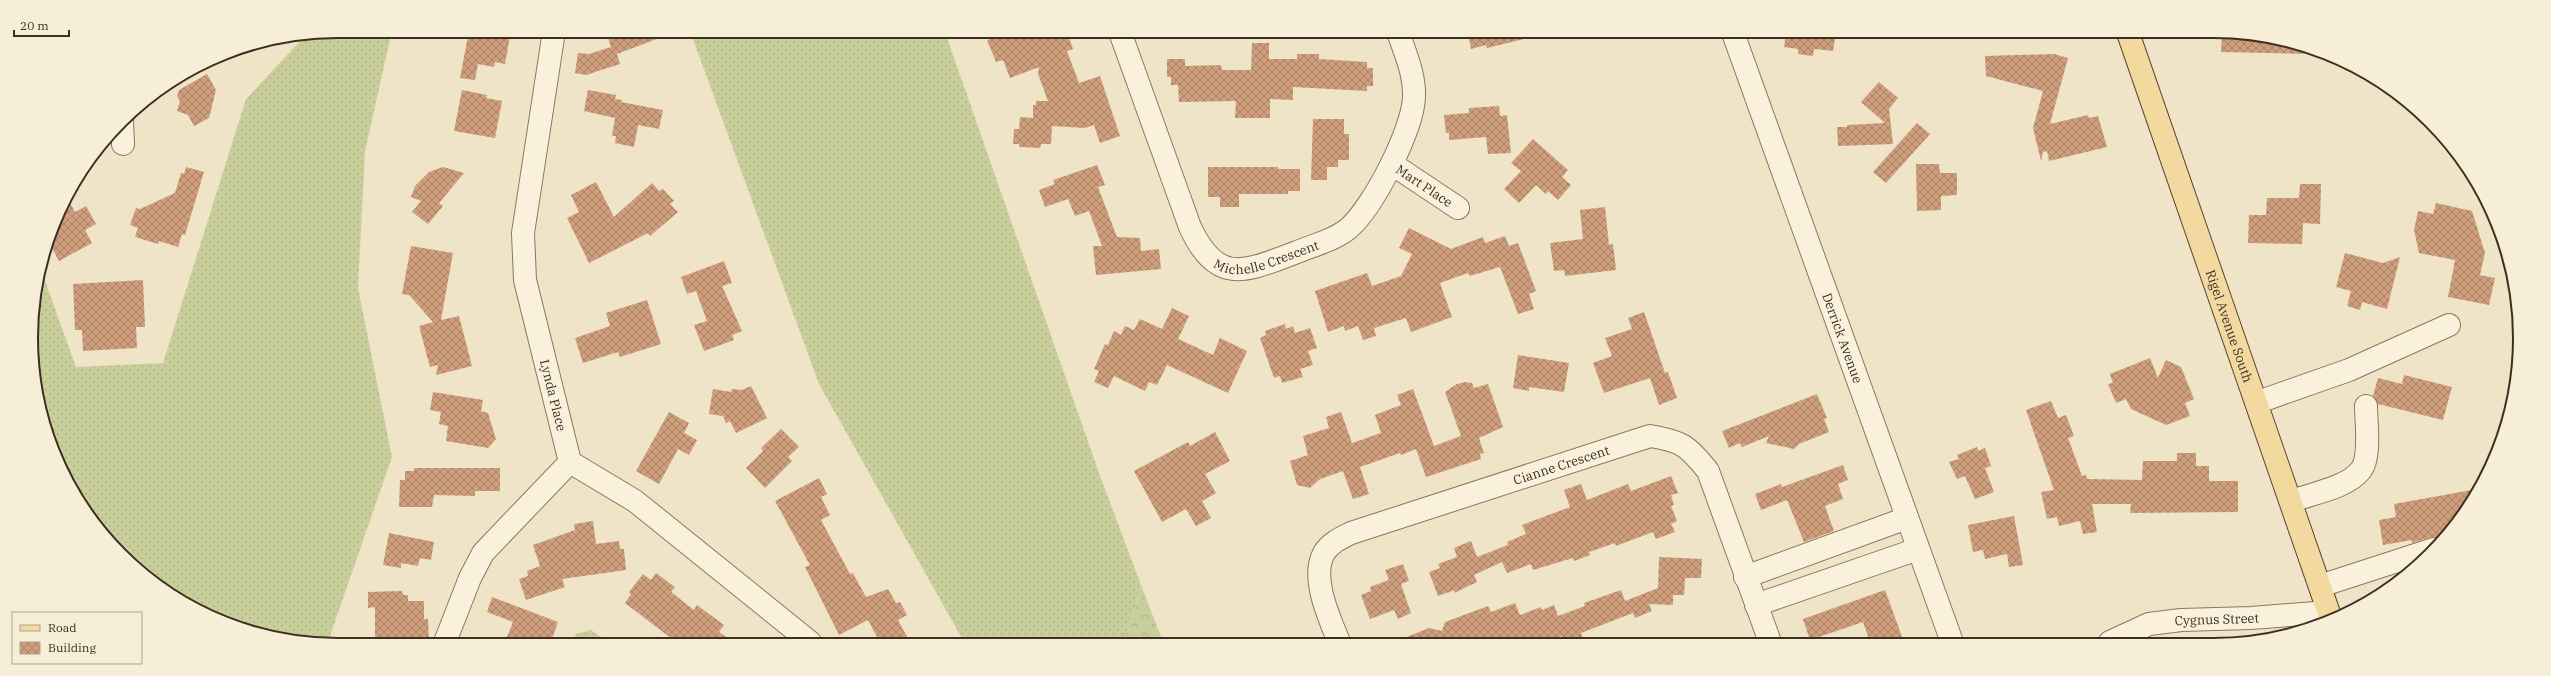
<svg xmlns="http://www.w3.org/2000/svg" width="2551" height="676" viewBox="0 0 2551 676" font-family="'IBM Plex Serif',serif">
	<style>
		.grass { fill: url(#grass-dots) }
		.park { fill: url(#park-crowns) }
		.building { fill: url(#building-cross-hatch) }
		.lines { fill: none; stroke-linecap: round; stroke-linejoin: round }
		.minor-casing { stroke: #8d765c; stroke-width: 24 }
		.major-casing { stroke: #5b4430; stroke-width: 24 }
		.minor { stroke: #faf1dc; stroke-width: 22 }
		.major { stroke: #f3d9a0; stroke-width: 22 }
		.labels { text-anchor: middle; stroke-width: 3; stroke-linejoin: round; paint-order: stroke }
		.street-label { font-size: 13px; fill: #3d2e20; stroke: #f7eed8 }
		.rim { fill: none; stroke: #3d2e20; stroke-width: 2 }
	</style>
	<defs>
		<pattern id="grass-dots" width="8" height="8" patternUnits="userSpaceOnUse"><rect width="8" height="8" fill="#c9cf9b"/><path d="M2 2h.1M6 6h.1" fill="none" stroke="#aeb285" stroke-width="1.8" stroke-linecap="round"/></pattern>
		<pattern id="park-crowns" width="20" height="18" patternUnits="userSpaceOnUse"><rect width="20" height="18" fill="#c9cf9b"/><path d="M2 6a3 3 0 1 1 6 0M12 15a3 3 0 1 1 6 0" fill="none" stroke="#aeb285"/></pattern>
		<pattern id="building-cross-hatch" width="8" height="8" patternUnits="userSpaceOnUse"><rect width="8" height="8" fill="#cf9f7d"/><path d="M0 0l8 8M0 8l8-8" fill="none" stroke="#a98266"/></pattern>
	</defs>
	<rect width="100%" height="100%" fill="#f0e4c8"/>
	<g class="grass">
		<path d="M338 31H392L365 151 358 288 392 457 328 642H298L239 629 185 604 136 569 95 525 47 436 34 378 32 318 40 267 76 367 163 363 246 99 304 37V34Z"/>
		<path d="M690 31 945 32 1099 473 1141 585 1129 630 1110 642H964L819 384Z"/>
		<path d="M591 630 608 642H573L576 634Z"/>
		<path d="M2185 640H2260L2253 642H2175Z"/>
	</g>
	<path class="park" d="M1141 585 1163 642H1110L1129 630Z"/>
	<g class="building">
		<path d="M469 31H511L505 64 495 62 494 67 478 64 475 80 460 78Z"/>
		<path d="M606 31H670V34L617 54 620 64 586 75 575 73 578 53 589 54 611 47Z"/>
		<path d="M1010 32H1067L1073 49 1067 51 1079 83 1100 76 1120 136 1100 143 1094 125 1085 128 1052 126 1051 144H1041L1040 148 1019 147V144H1013L1014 129H1019L1020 117 1033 118V105H1036V101H1048L1038 74 1039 67 1010 78 1003 60 996 62 987 40Z"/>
		<path d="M1468 33H1527L1528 38 1487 48 1486 45 1471 49Z"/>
		<path d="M1786 33H1836L1833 51 1814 49 1813 56 1798 54V49L1784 47Z"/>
		<path d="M2222 34H2253L2312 47V54L2221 52Z"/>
		<path d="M1252 43H1269V59H1297V54H1319V59L1367 62V68H1373V86H1367V91L1293 87V100L1270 99V118H1235L1236 101 1179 102 1178 85H1171V77H1167V59H1185V66L1221 65 1222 70H1251Z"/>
		<path d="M2054 54 2068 58 2050 124 2088 115 2089 118 2098 116 2107 147 2049 161 2047 151 2043 152 2041 161 2033 128 2043 91 1986 76 1985 56Z"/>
		<path d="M207 74 216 90 209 118 194 126 188 115 177 111 180 101 177 96 179 90Z"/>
		<path d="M1879 82 1898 98 1889 109 1893 144 1838 146 1837 127H1847V125L1885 123 1861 102Z"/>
		<path d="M462 90 487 95 486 98 502 101 495 138 454 131Z"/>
		<path d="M588 90 616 95 615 99 622 100 621 102 663 110 659 129 638 125 634 147 615 143 616 136H612L615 118 584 111Z"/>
		<path d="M1499 106 1500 116 1507 115 1511 153 1488 154 1486 137 1449 140V133H1446L1444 115 1469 113V108Z"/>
		<path d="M1313 119H1344V134H1349V160H1338V167H1327V180H1311Z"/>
		<path d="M1917 123 1930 134 1886 183 1873 172Z"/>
		<path d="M1533 139 1568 170 1562 177 1571 185 1558 200 1548 191 1546 194 1536 185 1519 203 1504 189 1521 171 1511 163Z"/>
		<path d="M1916 164H1939L1940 173H1957V195L1941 196V210L1917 211Z"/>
		<path d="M1097 165 1105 185 1098 187 1117 237 1140 238 1141 251 1159 249 1161 269 1096 275 1093 246H1102L1089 211 1075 216 1068 199 1045 207 1039 190 1055 184 1053 180Z"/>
		<path d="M186 167 204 172 185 235 182 234 178 247 159 241 158 244 135 237 138 228 130 225 136 208 140 209 175 193 181 173 184 174Z"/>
		<path d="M443 167 464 173 439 203 443 206 428 224 412 212 421 201 411 197 415 186 429 172Z"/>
		<path d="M1208 167H1278V169H1300V191H1288V194H1239V207H1220V197H1208Z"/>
		<path d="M596 182 614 217 652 183 659 191 663 189 674 201 670 204 678 212 650 236 648 233 589 263 567 218 579 212 571 195Z"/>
		<path d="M2300 184H2321L2320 224 2303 223 2302 244 2248 243 2249 215H2266L2267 198H2299Z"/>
		<path d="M66 196 75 212 86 206 96 224 85 230 92 243 59 261 48 241Z"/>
		<path d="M2436 203 2472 211 2485 253 2480 275 2495 278 2489 305 2448 297 2455 260 2419 253 2414 230 2418 211 2433 214Z"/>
		<path d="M1605 207 1609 245 1613 244 1616 270 1565 276 1564 270 1554 271 1550 243 1583 239 1580 210Z"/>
		<path d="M1409 228 1451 249 1483 237 1485 243 1505 236 1509 246 1518 243 1536 291 1529 294 1534 309 1518 314 1500 267 1470 276 1468 273 1440 283 1452 317 1411 332 1406 318 1374 328 1376 336 1363 340 1358 326 1345 331 1344 326 1328 332 1315 291 1367 273 1372 286 1401 276 1412 254 1399 248Z"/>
		<path d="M411 246 453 253 441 320 459 316 472 366 436 375 438 365 430 367 419 326 433 322 409 295 402 294Z"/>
		<path d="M2345 253 2383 263 2400 257 2387 309 2362 302 2360 310 2347 306 2351 291 2336 287Z"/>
		<path d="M724 261 732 283 722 286 742 331 732 335 734 340 704 351 694 325 707 321 696 291 687 294 681 277Z"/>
		<path d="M143 280 145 327H136L137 348 83 351 82 330H75L73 284Z"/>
		<path d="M647 300 661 344 620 357 618 352 583 363 575 338 610 326 606 313Z"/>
		<path d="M1172 308 1189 316 1178 339 1213 355 1220 338 1247 351 1228 393 1167 365 1157 385 1149 382 1145 391 1114 376 1108 388 1094 382 1099 371 1094 369 1105 344 1108 345 1114 331 1121 335 1125 326 1134 330 1140 319 1162 329Z"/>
		<path d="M1644 312 1665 373 1668 372 1677 398 1659 405 1650 378 1604 393 1593 363 1612 356 1605 338 1632 329 1628 318Z"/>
		<path d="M1285 324 1286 329 1293 326 1295 333 1310 328 1317 348 1308 351 1313 365 1300 369 1303 377 1282 383 1280 376 1274 378 1260 338 1266 335 1265 331Z"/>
		<path d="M1518 355 1569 363 1564 392 1529 387V391L1513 388Z"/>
		<path d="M2150 358 2158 378 2166 360 2181 367 2194 399 2185 403 2190 416 2166 425 2131 409 2126 399 2116 403 2108 384 2113 383 2110 374Z"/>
		<path d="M2404 375 2452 387 2443 420 2378 404 2373 396 2378 378 2402 384Z"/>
		<path d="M1465 382 1472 383 1474 388 1488 384 1503 427 1479 438 1484 453 1480 454 1481 459 1426 477 1416 449 1401 455 1400 453 1360 467 1369 494 1353 499 1343 471 1320 479 1310 488 1297 485 1290 461 1308 455 1303 436 1329 428 1326 417 1341 412 1352 443 1381 433 1375 415 1401 405 1397 395 1413 389 1434 446 1461 436 1445 392 1457 384Z"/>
		<path d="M751 386 767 418 736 433 730 421 726 423 723 416 709 414 713 389 731 392 732 389 742 390Z"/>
		<path d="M433 392 483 400 481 411 488 413 496 439 488 448 446 441 448 426 439 424 441 412 430 410Z"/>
		<path d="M1817 394 1827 418 1824 419 1829 432 1799 444 1794 449 1766 443 1769 436 1742 447 1740 443 1729 448 1722 431Z"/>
		<path d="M2051 401 2058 418 2066 415 2074 436 2068 438 2082 476 2086 475 2087 479 2142 480 2143 461H2177V453H2196V466H2209V481H2238V512L2130 513 2131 504H2092L2097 532 2083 534 2080 521 2059 526 2057 517 2047 519 2041 492 2054 490 2026 410Z"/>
		<path d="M669 412 689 423 684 433 697 440 689 455 678 449 659 484 636 471Z"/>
		<path d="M781 429 799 447 788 457 792 461 765 488 746 468 763 451 761 448Z"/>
		<path d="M1215 432 1230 461 1205 474 1216 493 1202 501 1211 518 1196 526 1186 509 1162 522 1134 471 1188 442 1190 446Z"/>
		<path d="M1977 447 1978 451 1985 448 1991 466 1985 468 1994 492 1975 499 1965 476 1957 479 1949 462 1959 459 1957 455Z"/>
		<path d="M1843 465 1848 480 1838 484 1843 499 1825 506 1834 531 1804 542 1787 500 1761 510 1755 494 1781 484 1782 487Z"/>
		<path d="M414 468H500V491H475V496L434 495 432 507H399L400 480H405V471H414Z"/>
		<path d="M1671 476 1678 493 1671 495 1674 505 1671 506 1677 521 1671 524 1675 532 1656 539 1653 532 1616 546 1615 543 1589 552 1590 555 1574 561 1573 558 1533 570 1531 564 1507 573 1502 562 1474 575 1477 582 1454 593 1455 590 1438 596 1429 572 1440 568 1438 564 1457 557 1454 548 1471 541 1477 557 1508 545 1507 542 1526 534 1522 525 1570 507 1564 490 1581 484 1587 500 1628 484 1631 491Z"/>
		<path d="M819 478 827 494 821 497 830 515 821 520 850 574 853 573 866 597 888 589 896 603 900 602 907 615 898 620 910 642 879 641 868 620 839 635 805 567 810 565 775 501Z"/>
		<path d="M2477 489 2441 539 2431 537 2412 543V540L2383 545 2379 520 2396 517 2394 504Z"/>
		<path d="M2014 516 2023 565 2009 567 2007 554 1985 559 1983 550 1973 552 1968 525Z"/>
		<path d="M593 521 596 544 619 541 620 549H624L626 570 562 579 565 587 526 600 519 579 528 576 527 571 540 566 533 545 575 530 574 524Z"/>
		<path d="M389 533 434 542 431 560 420 558 418 566 401 563V568L383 565Z"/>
		<path d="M1659 557 1702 559 1701 578H1685L1684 595H1673V605L1649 604 1652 611 1635 618 1633 613 1581 633 1584 642H1565L1562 636 1545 642H1394L1429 628 1442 631 1445 622 1488 606 1491 612 1515 603 1520 615 1541 607 1542 610 1554 605 1558 616 1585 606 1584 603 1621 590 1625 601 1658 588Z"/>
		<path d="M1403 564 1409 581 1401 584 1411 613 1398 619 1394 610 1370 619 1361 595 1371 591 1370 587 1389 580 1385 570Z"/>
		<path d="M656 573 675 587 671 592 694 610 697 605 724 625 719 632 733 642H676L625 603 631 594 629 592 643 574 651 580Z"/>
		<path d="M1885 590 1904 642H1870L1863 622 1810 640 1803 619Z"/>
		<path d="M402 591 403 595H408V601H424V619H428L429 641 375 642V607L368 608V592Z"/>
		<path d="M492 597 558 622 551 642H543L528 637 525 642H505L513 622 487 612Z"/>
	</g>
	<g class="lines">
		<g class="minor-casing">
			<g id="minor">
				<path id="s1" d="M554 31 523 233 525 280 570 462 635 501 810 642"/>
				<path id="s2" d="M1120 32 1190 227C1218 287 1246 271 1297 252 1314 245 1335 240 1349 228 1374 206 1413 129 1414 97 1415 74 1405 53 1398 32"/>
				<path id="s3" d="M1733 33 1952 642"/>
				<path d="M122 121 123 144"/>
				<path id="s4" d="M1392 164 1458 208"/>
				<path d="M2258 402 2349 370 2449 325"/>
				<path d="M2292 501C2313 493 2347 488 2361 470 2371 457 2366 421 2366 406"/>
				<path d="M1745 577 1907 518"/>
				<path d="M2320 586 2434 549"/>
				<path d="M1756 605 1918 549"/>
				<path d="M445 642 470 578 483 553 570 462"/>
				<path id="s5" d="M1339 642C1330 619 1310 578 1324 553 1330 543 1341 538 1351 533L1650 436C1682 441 1688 446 1708 471L1770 642"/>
				<path id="s6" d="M2110 642 2149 624 2181 620 2251 618 2328 612"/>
			</g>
		</g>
		<g class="major-casing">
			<g id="major">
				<path id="s7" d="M2128 33 2331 619"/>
			</g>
		</g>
		<use href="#minor" class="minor"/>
		<use href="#major" class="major"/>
	</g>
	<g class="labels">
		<g class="street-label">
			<text dy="5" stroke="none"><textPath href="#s4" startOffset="39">Mart Place</textPath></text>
			<text dy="5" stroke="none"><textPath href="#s2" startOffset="305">Michelle Crescent</textPath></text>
			<text dy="5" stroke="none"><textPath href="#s7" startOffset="310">Rigel Avenue South</textPath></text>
			<text dy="5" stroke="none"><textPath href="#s3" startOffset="324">Derrick Avenue</textPath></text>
			<text dy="5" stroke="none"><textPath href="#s1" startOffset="370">Lynda Place</textPath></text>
			<text dy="5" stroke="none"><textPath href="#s5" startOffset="348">Cianne Crescent</textPath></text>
			<text dy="5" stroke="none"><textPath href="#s6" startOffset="111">Cygnus Street</textPath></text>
		</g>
	</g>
	<path d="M0 0H2551V676H0ZM338 38H2213A300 300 0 0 1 2513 338V338A300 300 0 0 1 2213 638H338A300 300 0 0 1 38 338V338A300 300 0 0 1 338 38Z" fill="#f7eed8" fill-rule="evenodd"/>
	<path class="rim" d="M338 38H2213A300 300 0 0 1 2513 338V338A300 300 0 0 1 2213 638H338A300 300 0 0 1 38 338V338A300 300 0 0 1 338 38Z"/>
	<rect x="12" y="612" width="130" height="52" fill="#f7eed8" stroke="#ada18e"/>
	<rect x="20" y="625" width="20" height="6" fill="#f3d9a0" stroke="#ada18e"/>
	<text x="48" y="632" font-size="12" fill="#3d2e20">Road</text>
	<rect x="20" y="642" width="20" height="12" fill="url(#building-cross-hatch)" stroke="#ada18e"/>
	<text x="48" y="652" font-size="12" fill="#3d2e20">Building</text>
	<path d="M14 30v6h55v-6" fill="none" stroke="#3d2e20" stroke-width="2"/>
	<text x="20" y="30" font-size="12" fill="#3d2e20" stroke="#f7eed8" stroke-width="3" paint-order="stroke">20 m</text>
</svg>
